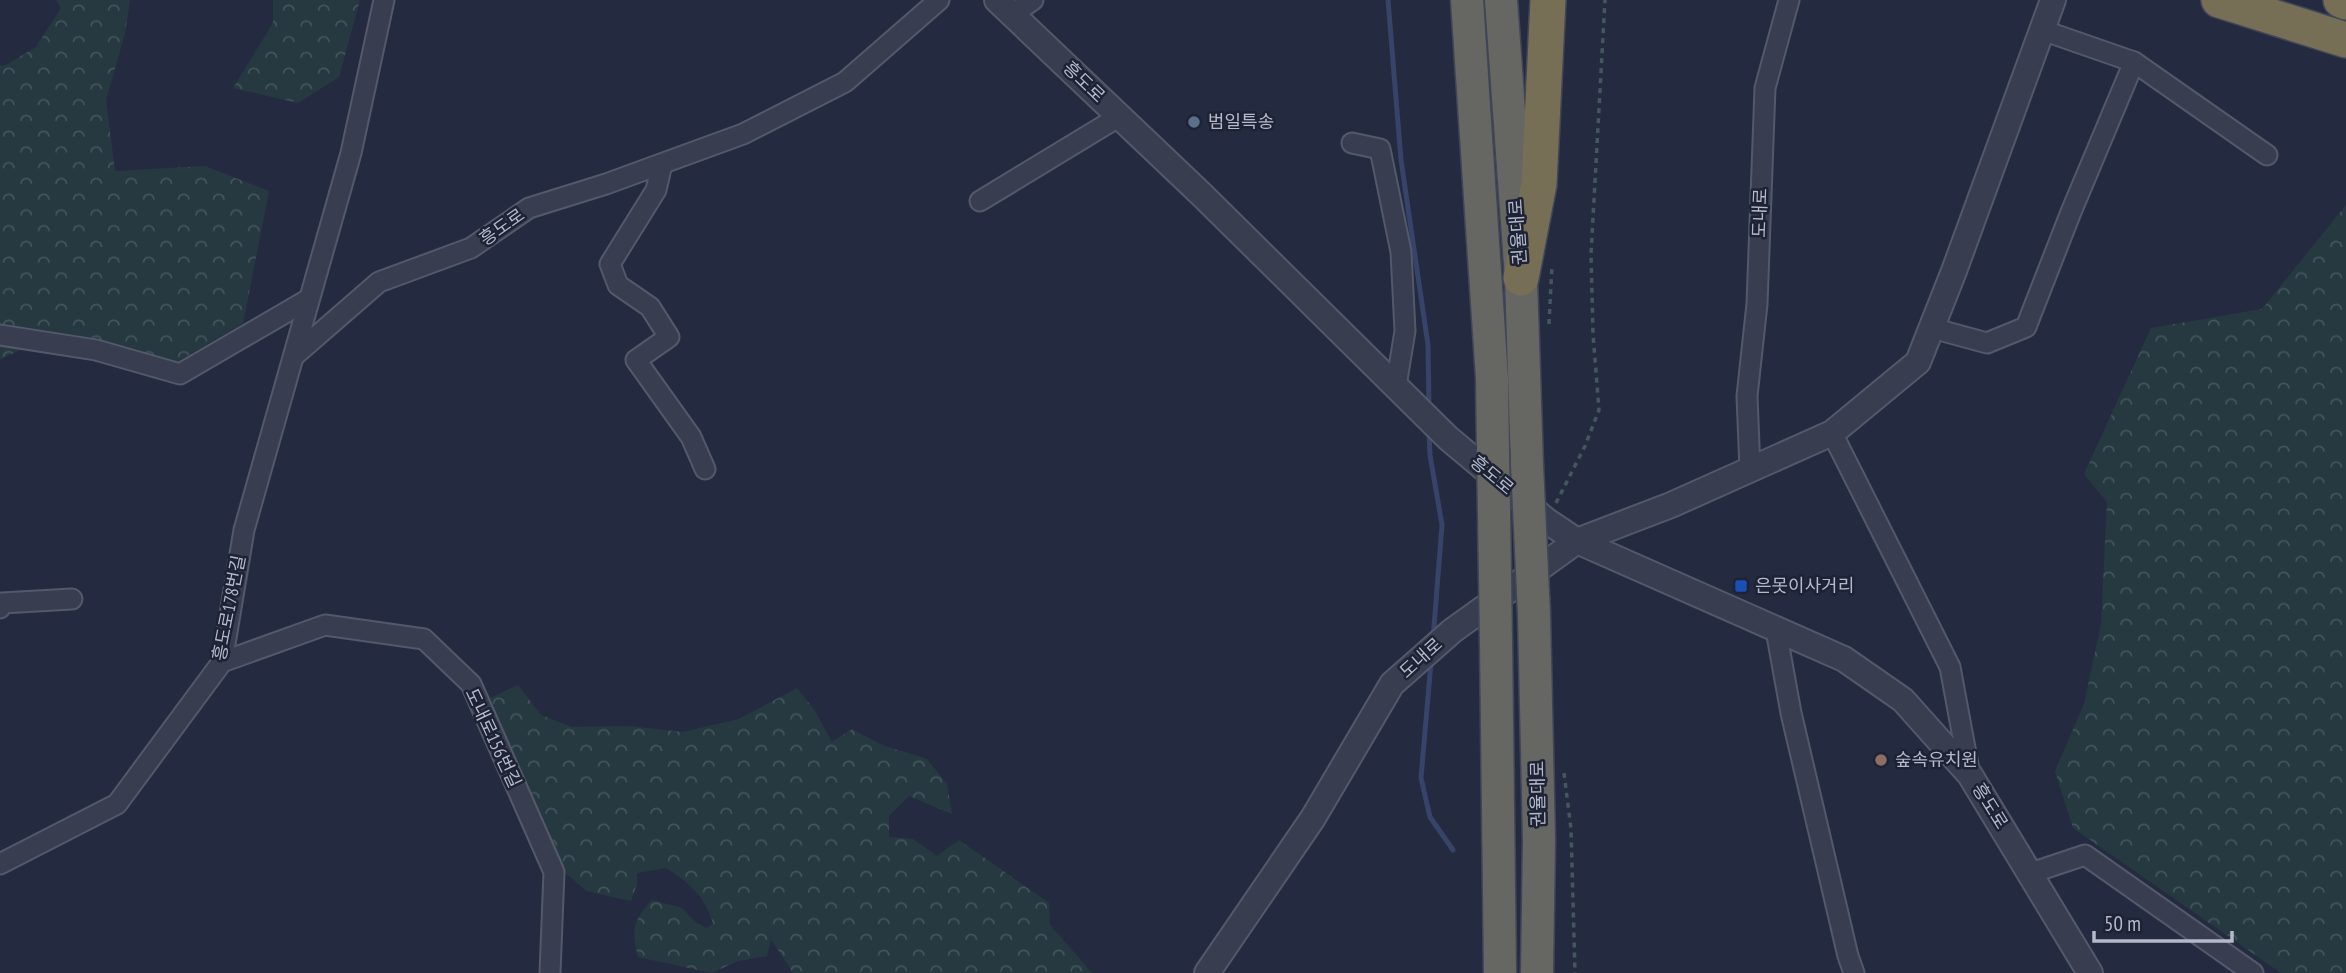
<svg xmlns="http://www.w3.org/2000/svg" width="2346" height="973" viewBox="0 0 2346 973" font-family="'PT Sans Narrow','Noto Sans KR',sans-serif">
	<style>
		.forest { fill: url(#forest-crowns) }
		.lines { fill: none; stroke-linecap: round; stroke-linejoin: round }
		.stream { stroke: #374368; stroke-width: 5 }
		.minor-casing { stroke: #53596a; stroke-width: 23 }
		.tertiary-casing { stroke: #53596a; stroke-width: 28 }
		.trunk-casing { stroke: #404657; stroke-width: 35 }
		.motorway-casing { stroke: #404657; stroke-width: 38 }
		.path { stroke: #44565e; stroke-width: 3.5; stroke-dasharray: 5 5; stroke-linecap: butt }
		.minor { stroke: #383e50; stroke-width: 19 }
		.tertiary { stroke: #383e50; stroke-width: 24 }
		.trunk { stroke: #666662; stroke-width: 32 }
		.motorway { stroke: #766f55; stroke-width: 35 }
		.trunk-bridge-casing { stroke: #404657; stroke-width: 35; stroke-linecap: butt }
		.trunk-bridge { stroke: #666662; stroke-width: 32 }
		.service-dot { fill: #5c6f8a; stroke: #1d2335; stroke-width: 2.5 }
		.transit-dot { fill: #1a4fb4; stroke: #1d2335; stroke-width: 2.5 }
		.education-dot { fill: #8d6e63; stroke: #1d2335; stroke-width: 2.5 }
		.labels { text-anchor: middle; stroke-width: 5; stroke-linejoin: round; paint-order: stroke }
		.street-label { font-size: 18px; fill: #b5b9ca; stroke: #1d2335 }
		.poi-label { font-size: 18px; fill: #b5b9ca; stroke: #1d2335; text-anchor: start }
	</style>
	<defs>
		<pattern id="forest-crowns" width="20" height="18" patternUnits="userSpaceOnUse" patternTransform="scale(1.75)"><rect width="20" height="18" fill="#263941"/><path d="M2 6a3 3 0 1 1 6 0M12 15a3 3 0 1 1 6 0" fill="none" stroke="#43545b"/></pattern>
	</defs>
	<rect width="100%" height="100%" fill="#242b40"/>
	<g class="forest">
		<path d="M56 0H130L125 33 106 100 115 171 205 166 269 191 243 323 153 376 30 346 0 359V65L4 66 36 47 61 8Z"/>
		<path d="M273 0H360L339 77 298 103 233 88 273 23Z"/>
		<path d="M2346 205V973H2281L2073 828 2055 771 2084 704 2101 624 2107 502 2084 474 2151 328 2262 309Z"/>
		<path d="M518 685 541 715 572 727 628 726 683 732 739 719 797 688 815 711 832 742 852 729 882 745 927 759 947 784 952 814 909 796 889 816V837L913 839 937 856 959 840 1049 903 1050 925 1092 973H793L771 939 767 956 738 961 712 973 638 957C631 931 633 920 652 900L682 908 695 922 707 928 713 924C707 898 687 881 666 868L637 873V884L631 901 587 891 562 870 490 698Z"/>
	</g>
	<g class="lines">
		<g class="stream">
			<path d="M1388 0 1401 160 1428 345 1429 409"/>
			<path d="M1429 433 1430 455 1442 525 1433 639"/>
			<path d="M1431 662 1421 778 1430 817 1453 850"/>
		</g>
		<g class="minor-casing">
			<g id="minor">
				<path d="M1013 14 1033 0"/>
				<path d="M2042 30 2134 62 2267 155"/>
				<path d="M1352 143 1380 149 1401 252 1405 331 1396 386"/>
				<path d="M662 164 656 190 610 264 618 285 650 307 669 337 636 360 691 437 705 469"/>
				<path d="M980 201 1120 116"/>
				<path d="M1932 328 1987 343 2026 327 2071 212 2134 62"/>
				<path d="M0 335 96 350 180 374 309 299"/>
				<path d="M295 355 379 282 471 248 529 208 606 184 743 134 845 82 939 0"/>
				<path d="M1832 433 1950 667 1970 775"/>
				<path d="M1750 470 1747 396 1757 304 1765 88 1789 0"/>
				<path d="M0 608 2 603 72 599"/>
				<path d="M1776 630 1791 713 1848 956 1854 973"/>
				<path d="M222 662 325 625 424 639 471 684 554 872 550 973"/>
				<path d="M0 864 117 804 222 662 244 530 351 153 384 0"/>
				<path d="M2031 873 2085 855 2253 973"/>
			</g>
		</g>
		<g class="tertiary-casing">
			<g id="tertiary">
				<path d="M997 0 1201 194 1448 438 1547 521 1577 541 1844 659 1903 700 1970 775 2090 973"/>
				<path d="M1207 973 1313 818 1392 684 1452 631 1577 541 1671 505 1832 433 1918 362 1954 271 2053 0"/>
			</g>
		</g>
		<g class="trunk-casing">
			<g id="trunk">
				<path d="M1467 0 1492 378 1493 449"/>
				<path d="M1501 0 1521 278 1527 465"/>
				<path d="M1534 614 1539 840 1537 973"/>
				<path d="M1496 642 1500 973"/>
			</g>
		</g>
		<g class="motorway-casing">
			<g id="motorway">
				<path d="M2219 0 2346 40"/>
				<path d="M2341 0 2346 2"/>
				<path d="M1521 278 1539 184 1548 0"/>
			</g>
		</g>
		<g class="path">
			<path d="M1549 324 1552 265"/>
			<path d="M1556 503 1585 446 1599 410 1593 334 1591 254 1605 0"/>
			<path d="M1564 773 1571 829 1575 973"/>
		</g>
		<use href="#minor" class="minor"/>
		<use href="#tertiary" class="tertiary"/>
		<use href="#trunk" class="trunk"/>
		<use href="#motorway" class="motorway"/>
		<g class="trunk-bridge-casing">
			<g id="trunk-bridge">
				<path d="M1493 449 1496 642"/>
				<path d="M1527 465 1534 614"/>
			</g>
		</g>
		<use href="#trunk-bridge" class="trunk-bridge"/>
	</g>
	<circle class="service-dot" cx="1194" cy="122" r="7"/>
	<rect class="transit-dot" x="1734" y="579" width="14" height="14" rx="3.5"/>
	<circle class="education-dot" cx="1881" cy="760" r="7"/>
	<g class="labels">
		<g class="street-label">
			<text transform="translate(1084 82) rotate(44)" y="6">흥도로</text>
			<text transform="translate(1760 213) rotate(-88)" y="6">도내로</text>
			<text transform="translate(502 227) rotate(-35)" y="6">흥도로</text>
			<text transform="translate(1518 232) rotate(-94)" y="6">권율대로</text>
			<text transform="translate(1492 475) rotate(40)" y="6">흥도로</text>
			<text transform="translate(229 608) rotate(-79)" y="6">흥도로178번길</text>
			<text transform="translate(1421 658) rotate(-42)" y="6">도내로</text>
			<text transform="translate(493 738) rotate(65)" y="6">도내로156번길</text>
			<text transform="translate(1538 794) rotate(-91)" y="6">권율대로</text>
			<text transform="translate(1990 806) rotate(58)" y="6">흥도로</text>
		</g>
		<g class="poi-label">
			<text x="1208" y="128">범일특송</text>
			<text x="1755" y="592">은못이사거리</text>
			<text x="1895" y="766">숲속유치원</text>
		</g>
	</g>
	<path d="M2094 931v10h138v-10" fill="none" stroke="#b5b9ca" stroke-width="3.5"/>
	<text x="2104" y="931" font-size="21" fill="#b5b9ca" stroke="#1d2335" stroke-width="5" paint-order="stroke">50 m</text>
</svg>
